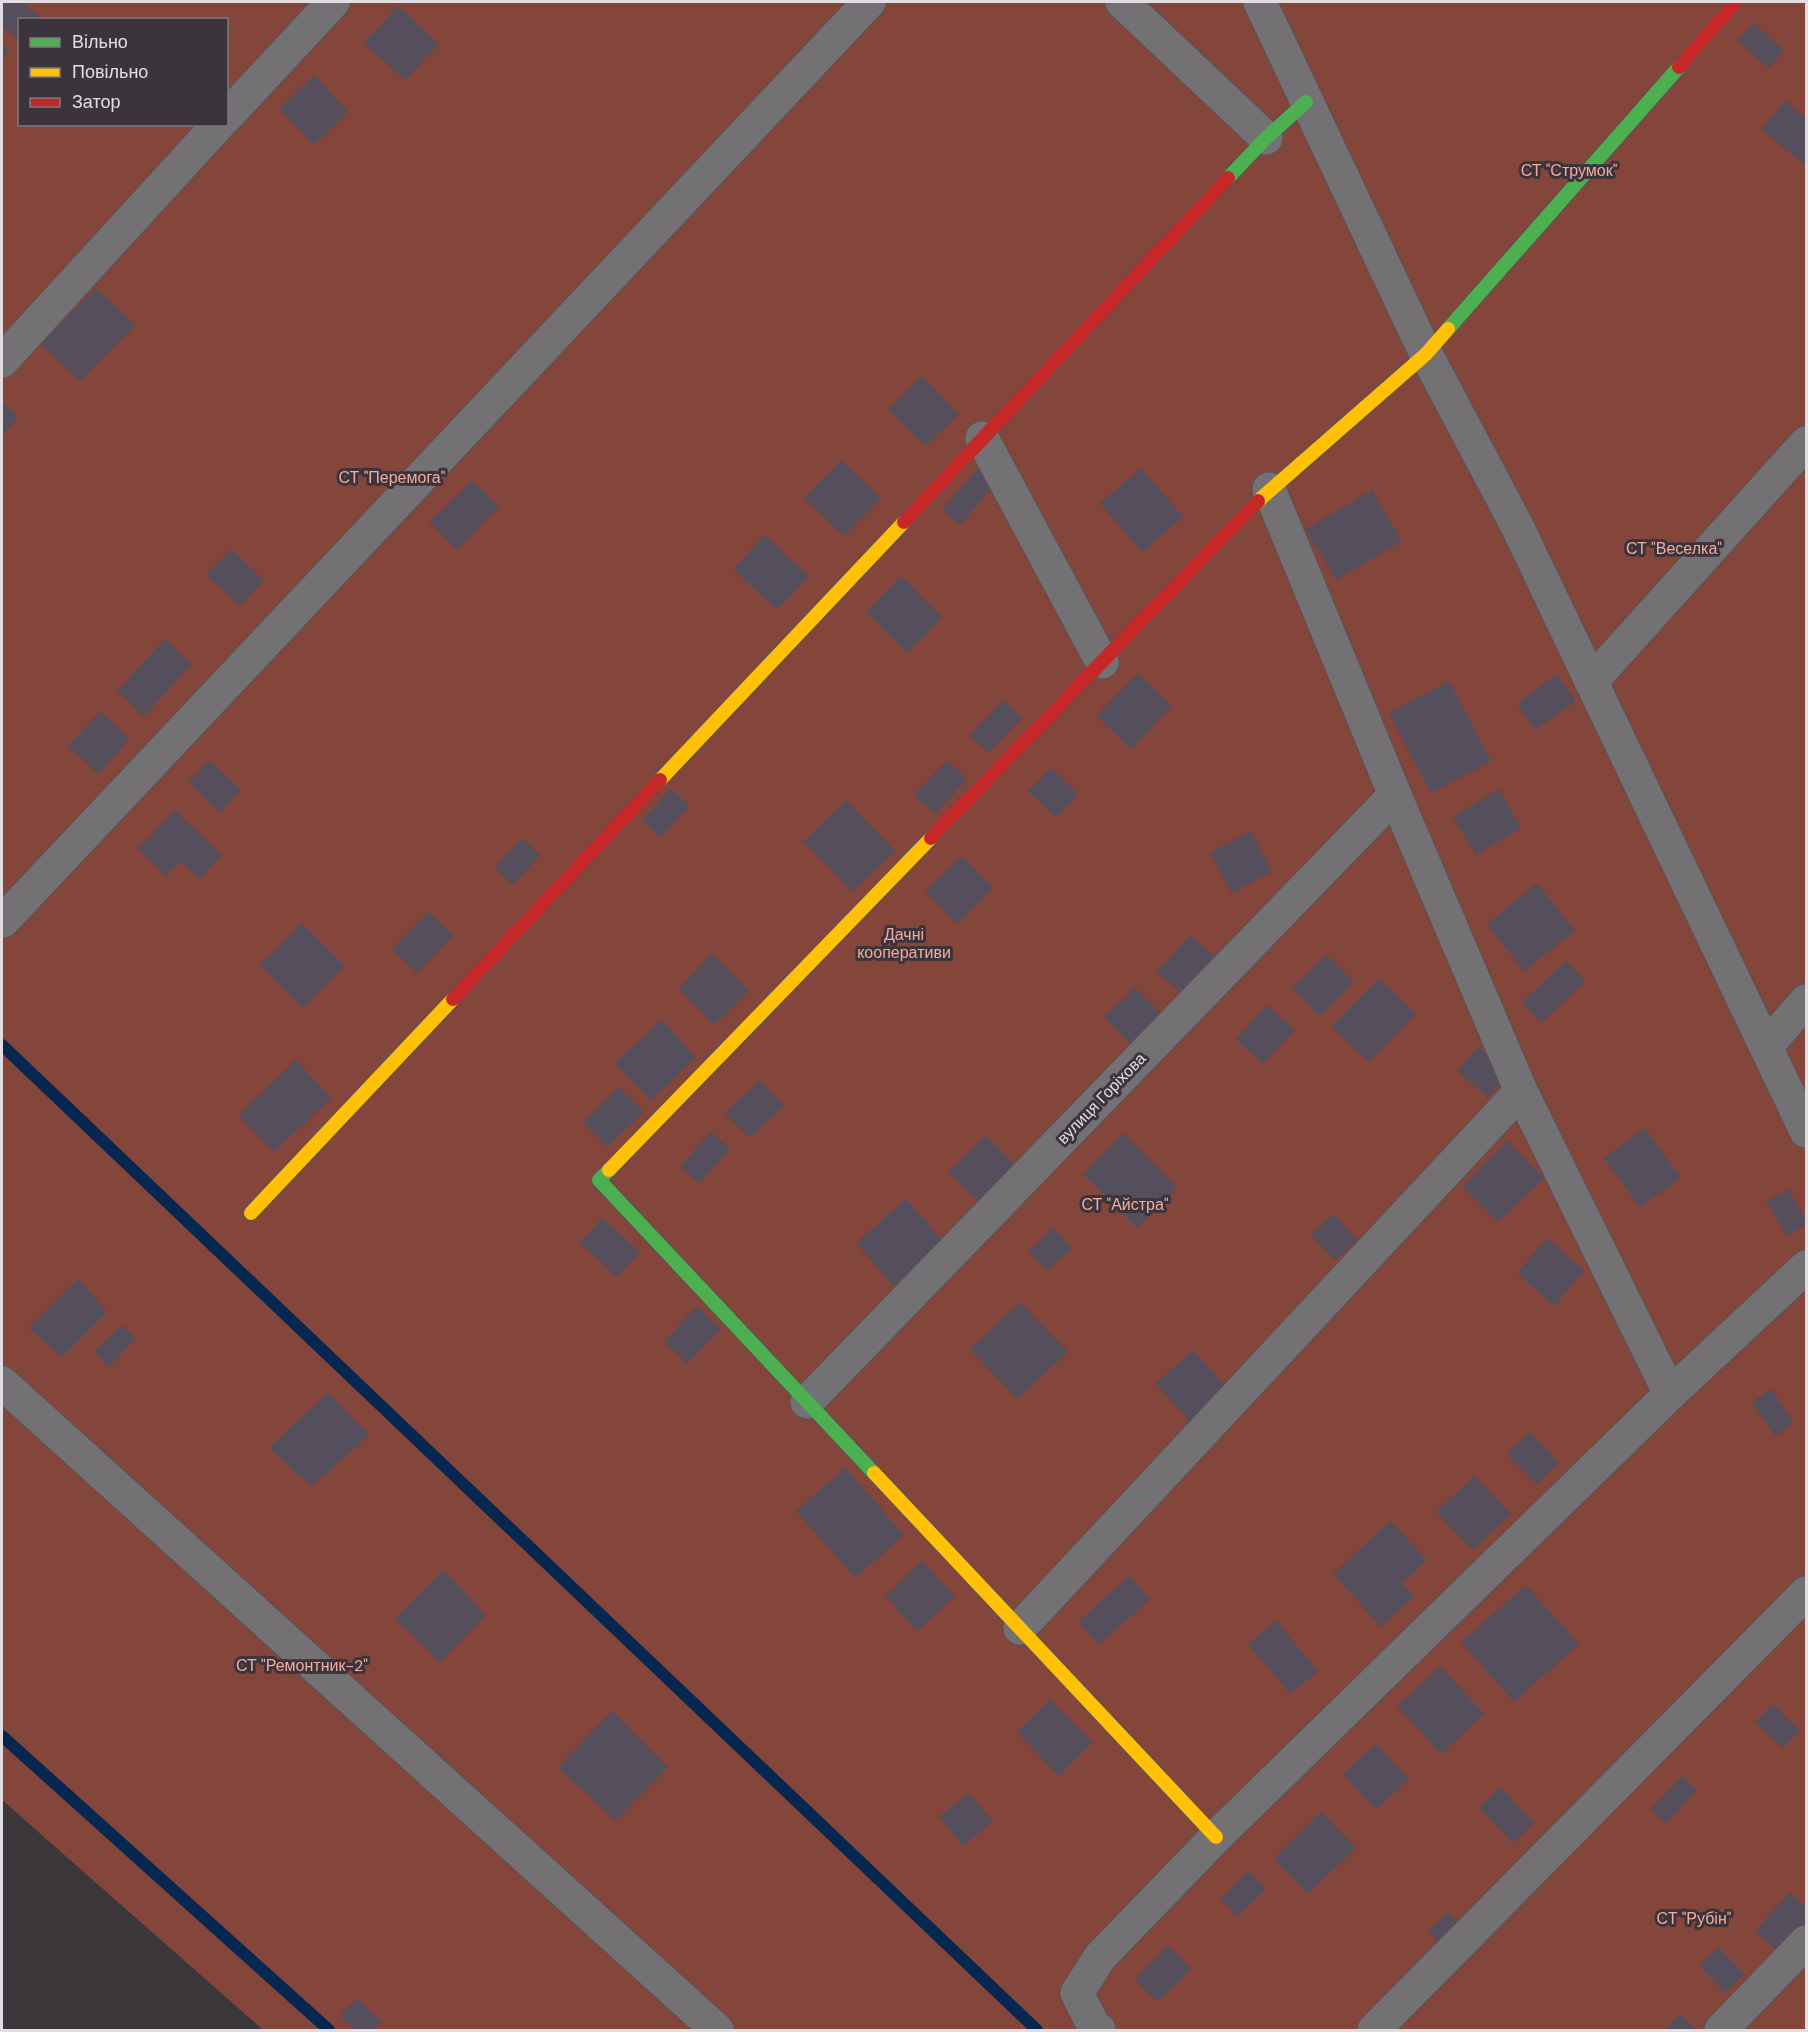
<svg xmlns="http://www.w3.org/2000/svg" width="1808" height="2032" viewBox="0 0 1808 2032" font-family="'DM Sans',sans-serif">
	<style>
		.green { fill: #84453a; fill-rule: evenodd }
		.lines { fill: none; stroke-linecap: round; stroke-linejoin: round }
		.stream { stroke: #06274f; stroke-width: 12 }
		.building { fill: #544e5d }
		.street-casing { stroke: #585458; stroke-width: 35 }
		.fast-casing { stroke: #585458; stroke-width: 16 }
		.slow-casing { stroke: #585458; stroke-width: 16 }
		.jam-casing { stroke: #585458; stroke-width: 16 }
		.street { stroke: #747175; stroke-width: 33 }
		.fast { stroke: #4caf50; stroke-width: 14 }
		.slow { stroke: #ffc107; stroke-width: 14 }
		.jam { stroke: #c62828; stroke-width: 14 }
		.labels { text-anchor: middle; stroke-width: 6; stroke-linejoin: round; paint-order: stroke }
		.park-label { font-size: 16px; fill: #f2ac9e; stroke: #3c343c }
		.street-label { font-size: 16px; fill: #e2dde2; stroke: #3c343c }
	</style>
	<rect width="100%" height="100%" fill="#3a363a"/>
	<path class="green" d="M2 2H1806V2030H263L2 1800ZM20 20H226V124H20Z"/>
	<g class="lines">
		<g class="stream">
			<path d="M2 1045 1037 2030"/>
			<path d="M2 1736 329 2030"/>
		</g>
	</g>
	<g class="building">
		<path d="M2 2H23L39 16 35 20H20V37L17 39 2 25Z"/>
		<path d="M398 6 439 44 405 80 364 43Z"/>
		<path d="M1754 23 1784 51 1769 68 1738 41Z"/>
		<path d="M2 43 9 51 2 59Z"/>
		<path d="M314 75 348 112 314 145 279 109Z"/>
		<path d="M1785 101 1806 119V166L1761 129Z"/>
		<path d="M96 288 135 325 80 381 41 344Z"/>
		<path d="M922 376 959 414 925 446 888 409Z"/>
		<path d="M2 401 18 417 2 436Z"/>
		<path d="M841 460 881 498 844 536 804 498Z"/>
		<path d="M978 468 995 484 960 525 942 509Z"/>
		<path d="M1141 468 1183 517 1142 552 1100 503Z"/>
		<path d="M472 480 499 507 457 550 429 522Z"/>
		<path d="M1372 490 1402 541 1336 580 1306 529Z"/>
		<path d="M765 535 809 576 777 610 733 569Z"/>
		<path d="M231 549 264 580 240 606 206 575Z"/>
		<path d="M901 576 942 617 907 653 866 612Z"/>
		<path d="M165 639 192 664 144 716 117 691Z"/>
		<path d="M1138 673 1172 706 1131 749 1096 716Z"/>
		<path d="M1557 674 1576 701 1535 730 1517 704Z"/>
		<path d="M1449 681 1491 761 1431 793 1389 713Z"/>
		<path d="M1003 700 1022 718 988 753 969 735Z"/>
		<path d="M100 711 129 739 98 774 68 746Z"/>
		<path d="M209 760 241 790 220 812 188 782Z"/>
		<path d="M947 760 967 779 935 814 914 795Z"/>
		<path d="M1051 768 1078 794 1056 818 1028 791Z"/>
		<path d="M671 789 690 806 660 838 642 820Z"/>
		<path d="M1499 789 1521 828 1476 855 1453 817Z"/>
		<path d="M846 800 895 851 852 892 803 842Z"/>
		<path d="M175 810 222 855 199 879 180 861 166 876 137 849Z"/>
		<path d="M1250 831 1272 871 1232 893 1210 853Z"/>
		<path d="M522 838 540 855 513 885 494 868Z"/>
		<path d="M962 856 993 888 957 924 925 891Z"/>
		<path d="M1537 883 1575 931 1524 971 1487 924Z"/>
		<path d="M428 912 453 936 417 973 392 949Z"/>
		<path d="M302 923 345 966 303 1008 260 965Z"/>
		<path d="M1190 935 1215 957 1182 994 1157 972Z"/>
		<path d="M712 954 749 991 714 1025 678 989Z"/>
		<path d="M1326 954 1354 982 1320 1016 1292 988Z"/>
		<path d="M1566 961 1586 981 1541 1023 1522 1002Z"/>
		<path d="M1379 978 1416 1014 1369 1062 1332 1027Z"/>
		<path d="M1135 987 1165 1018 1134 1048 1104 1017Z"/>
		<path d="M1267 1005 1295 1030 1263 1064 1236 1039Z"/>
		<path d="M661 1020 696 1057 651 1101 615 1063Z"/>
		<path d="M1478 1047 1508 1073 1488 1097 1457 1071Z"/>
		<path d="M296 1060 331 1098 274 1152 238 1115Z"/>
		<path d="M760 1080 784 1106 749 1138 725 1113Z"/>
		<path d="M619 1087 644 1112 607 1147 583 1122Z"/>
		<path d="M1645 1128 1681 1178 1640 1207 1604 1158Z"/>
		<path d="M711 1132 730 1149 699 1183 680 1166Z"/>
		<path d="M1123 1133 1177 1187 1137 1228 1083 1174Z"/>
		<path d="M985 1135 1016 1166 979 1203 948 1172Z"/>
		<path d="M1507 1141 1544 1178 1498 1222 1462 1186Z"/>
		<path d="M1788 1189 1806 1219V1224L1787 1236 1766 1202Z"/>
		<path d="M906 1199 943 1241 893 1286 856 1243Z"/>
		<path d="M1333 1214 1357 1239 1335 1260 1311 1235Z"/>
		<path d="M602 1218 640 1252 617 1277 580 1243Z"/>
		<path d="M1053 1228 1072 1248 1047 1271 1028 1251Z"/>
		<path d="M1547 1238 1584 1271 1554 1306 1517 1273Z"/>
		<path d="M78 1279 107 1312 62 1357 28 1328Z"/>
		<path d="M1020 1302 1068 1352 1017 1399 970 1349Z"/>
		<path d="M697 1306 721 1329 687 1364 664 1342Z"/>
		<path d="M122 1325 135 1339 109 1367 94 1352Z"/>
		<path d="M1193 1350 1230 1391 1192 1425 1156 1383Z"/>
		<path d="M1771 1389 1794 1423 1775 1436 1752 1402Z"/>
		<path d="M328 1392 370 1435 311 1486 269 1448Z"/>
		<path d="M1530 1432 1559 1463 1536 1484 1506 1453Z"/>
		<path d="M845 1468 904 1535 855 1578 796 1511Z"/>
		<path d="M1474 1476 1511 1514 1473 1550 1436 1512Z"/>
		<path d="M1390 1521 1427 1560 1402 1583 1414 1596 1381 1627 1333 1574Z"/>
		<path d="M922 1561 955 1596 917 1631 885 1596Z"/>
		<path d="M443 1570 486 1615 440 1663 395 1619Z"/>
		<path d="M1129 1576 1150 1599 1099 1645 1078 1622Z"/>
		<path d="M1526 1585 1579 1644 1514 1702 1461 1642Z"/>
		<path d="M1276 1621 1318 1671 1290 1694 1248 1644Z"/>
		<path d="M1440 1666 1484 1714 1441 1754 1397 1706Z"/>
		<path d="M1050 1699 1093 1742 1059 1776 1017 1732Z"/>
		<path d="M1773 1704 1800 1731 1782 1748 1755 1722Z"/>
		<path d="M612 1711 668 1767 615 1821 558 1767Z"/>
		<path d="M1376 1744 1409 1779 1376 1810 1343 1774Z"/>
		<path d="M1682 1776 1697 1790 1665 1824 1650 1810Z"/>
		<path d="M1500 1787 1534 1823 1513 1843 1479 1808Z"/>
		<path d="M969 1793 993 1821 963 1846 939 1817Z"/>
		<path d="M1321 1812 1356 1848 1308 1894 1274 1858Z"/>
		<path d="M1248 1871 1266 1889 1237 1917 1220 1899Z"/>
		<path d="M1790 1892 1806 1908V1933L1784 1957 1755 1931Z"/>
		<path d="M1448 1912 1466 1931 1446 1950 1428 1931Z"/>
		<path d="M1168 1945 1191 1969 1157 2002 1135 1979Z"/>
		<path d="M1718 1947 1744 1974 1725 1993 1699 1965Z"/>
		<path d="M357 1998 382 2022 374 2030H355L340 2016Z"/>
		<path d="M1680 2014 1695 2028 1692 2030H1665Z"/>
	</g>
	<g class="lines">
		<g class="street-casing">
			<g id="street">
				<path d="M1122 2 1266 138"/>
				<path d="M1260 2 1426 354 1517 526 1806 1131"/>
				<path d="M226 117 333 2"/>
				<path d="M2 361 219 124"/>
				<path d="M982 438 1102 662"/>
				<path d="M1269 489 1395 795 1521 1091 1670 1394"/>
				<path d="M1591 682 1806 443"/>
				<path d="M3 921 869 2"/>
				<path d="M1766 1047 1806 1001"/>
				<path d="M2 1383 717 2030"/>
				<path d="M807 1402 1395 795"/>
				<path d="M1020 1628 1521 1091"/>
				<path d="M1099 2030 1093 2025 1077 1993 1100 1957 1216 1837 1670 1394 1806 1267"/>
				<path d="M1374 2030 1806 1593"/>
				<path d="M1721 2030 1806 1942"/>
			</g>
		</g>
		<g class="fast-casing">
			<g id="fast">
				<path d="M1228 178 1266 138 1306 102"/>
				<path d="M1448 329 1679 67"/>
				<path d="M609 1170 599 1180 874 1473"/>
			</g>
		</g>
		<g class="slow-casing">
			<g id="slow">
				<path d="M1258 501 1426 354 1448 329"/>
				<path d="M660 780 904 522"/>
				<path d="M609 1170 931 838"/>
				<path d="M251 1213 453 999"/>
				<path d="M874 1473 1216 1837"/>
			</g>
		</g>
		<g class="jam-casing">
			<g id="jam">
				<path d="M1679 67 1736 2"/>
				<path d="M904 522 1228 178"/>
				<path d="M931 838 1258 501"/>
				<path d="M453 999 660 780"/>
			</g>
		</g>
		<use href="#street" class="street"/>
		<use href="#fast" class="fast"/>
		<use href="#slow" class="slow"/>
		<use href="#jam" class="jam"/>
	</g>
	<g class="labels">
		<g class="park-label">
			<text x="1569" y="176">СТ "Струмок"</text>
			<text x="392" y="483">СТ "Перемога"</text>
			<text x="1674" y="554">СТ "Веселка"</text>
			<text x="904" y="940">Дачні<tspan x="904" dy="18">кооперативи</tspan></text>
			<text x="1125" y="1210">СТ "Айстра"</text>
			<text x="302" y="1671">СТ "Ремонтник-2"</text>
			<text x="1694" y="1924">СТ "Рубін"</text>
		</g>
		<g class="street-label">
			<text transform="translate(1101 1098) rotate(-46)" y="6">вулиця Горіхова</text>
		</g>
	</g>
	<rect width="1808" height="2032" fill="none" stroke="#e2dde2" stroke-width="6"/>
	<rect x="18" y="18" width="210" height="108" fill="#3c343c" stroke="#7e787e" stroke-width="1.5"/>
	<rect x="30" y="38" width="30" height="9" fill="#4caf50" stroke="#7e787e" stroke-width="1.5"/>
	<text x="72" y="48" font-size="18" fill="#e2dde2">Вільно</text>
	<rect x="30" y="68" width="30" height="9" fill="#ffc107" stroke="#7e787e" stroke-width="1.5"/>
	<text x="72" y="78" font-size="18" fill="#e2dde2">Повільно</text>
	<rect x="30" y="98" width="30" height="9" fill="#c62828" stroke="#7e787e" stroke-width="1.5"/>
	<text x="72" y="108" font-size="18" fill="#e2dde2">Затор</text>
</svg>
